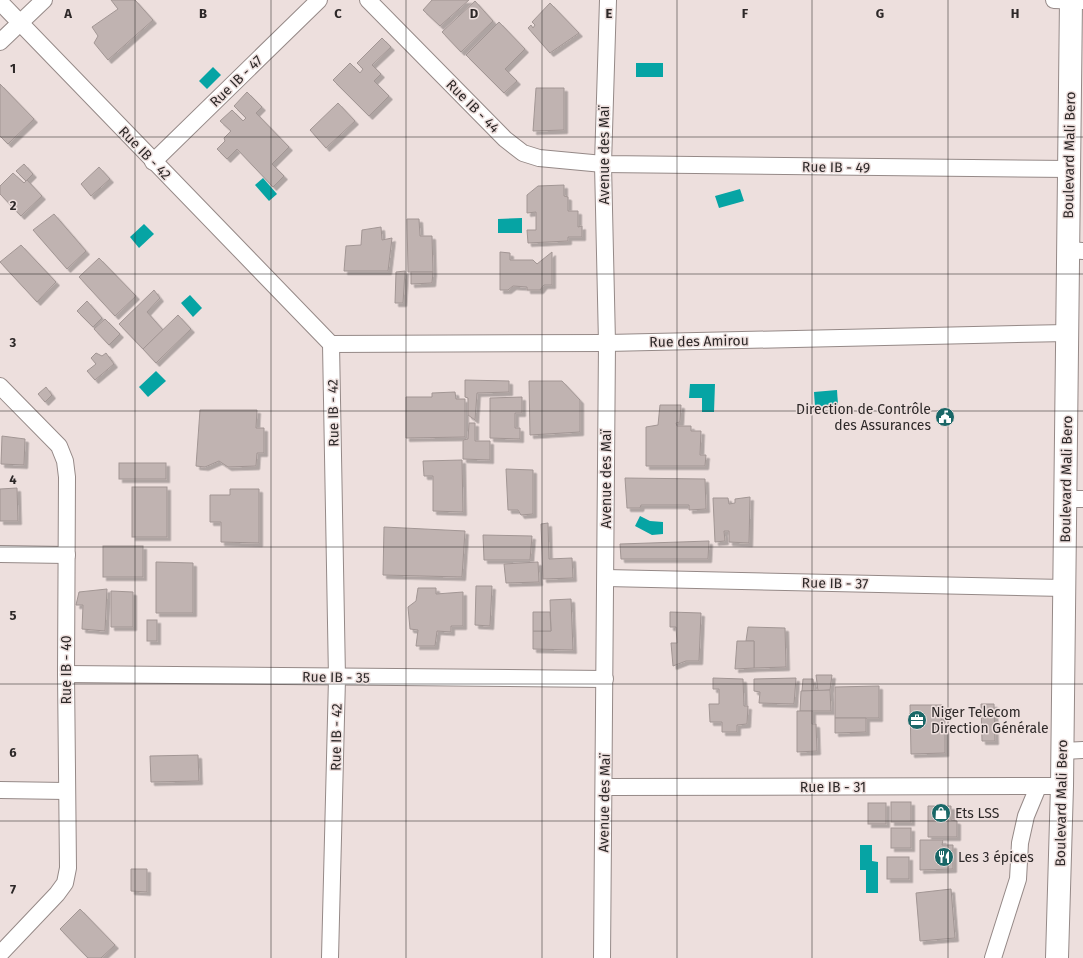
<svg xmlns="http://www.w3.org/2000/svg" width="1083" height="958" viewBox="0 0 1083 958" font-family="'Fira Sans',sans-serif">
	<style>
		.water { fill: #06a4a4 }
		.building { fill: #c0b3b1; stroke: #a29694; filter: url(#shadow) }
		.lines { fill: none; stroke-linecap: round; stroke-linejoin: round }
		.street-casing { stroke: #958987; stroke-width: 18 }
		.primary-casing { stroke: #958987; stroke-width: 24 }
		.street { stroke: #fff; stroke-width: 16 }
		.primary { stroke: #fff; stroke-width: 22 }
		.grid { fill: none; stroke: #2d2828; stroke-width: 1; stroke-opacity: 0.55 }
		.labels { text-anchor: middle; stroke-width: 3; stroke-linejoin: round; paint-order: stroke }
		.street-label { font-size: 14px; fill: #2d2828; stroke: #eddfdd }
		.poi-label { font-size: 14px; fill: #2d2828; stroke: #eddfdd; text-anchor: start }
		.grid-label { font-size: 13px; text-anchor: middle; font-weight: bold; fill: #2d2828; stroke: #eddfdd; stroke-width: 3; stroke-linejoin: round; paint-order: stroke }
	</style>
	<defs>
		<filter id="shadow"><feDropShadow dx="3.5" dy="3.5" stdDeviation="0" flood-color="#0004"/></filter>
	</defs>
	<rect width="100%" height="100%" fill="#eddfdd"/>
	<g class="water">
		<rect x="636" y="63" width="27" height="14"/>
		<path d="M213 67 221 75 207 89 199 81Z"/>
		<path d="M263 178 277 194 269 201 255 185Z"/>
		<path d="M740 189 744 201 719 208 715 196Z"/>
		<path d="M522 218V233H498V219Z"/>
		<path d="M144 224 154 234 139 248 130 237Z"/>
		<path d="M190 295 202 308 193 317 181 303Z"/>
		<path d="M156 371 166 381 148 397 139 387Z"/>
		<path d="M690 384H715L714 412H702V398H689Z"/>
		<path d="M837 390 838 405 815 407 814 392Z"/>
		<path d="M640 516 650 521 663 522V534L652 535 635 526Z"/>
		<path d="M860 845H872V861L878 862V893H866V870H860Z"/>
	</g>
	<g class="building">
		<path d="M111 0H135L153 20 108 60 94 43 98 36 92 27 118 9Z"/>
		<path d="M432 0H469L440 26 423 10Z"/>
		<path d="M475 1 493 21 461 52 442 32Z"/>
		<path d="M550 3 579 33 550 53 528 28 531 25 533 28 535 25 532 22Z"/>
		<path d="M499 22 525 49 505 69 517 81 504 93 466 55Z"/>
		<path d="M382 38 391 47 372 65 381 74 374 81 389 96 369 116 333 80 350 63 360 73 363 69 357 63Z"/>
		<path d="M0 84 34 119 8 144 0 136Z"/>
		<path d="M536 88H564V130L533 131Z"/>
		<path d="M247 92 262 107 256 113 289 147 272 164 284 176 273 187 237 149 227 159 217 149 225 141 224 138 231 131 220 121 232 110 243 121 246 118 234 106Z"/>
		<path d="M338 103 355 121 326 148 310 130Z"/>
		<path d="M24 164 33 174 26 181 16 171Z"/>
		<path d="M99 167 110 179 91 196 81 184Z"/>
		<path d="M13 173 24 183 27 180 42 196 21 216 0 194V186Z"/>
		<path d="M564 185V196L568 197V211H578V227L582 226V237H568V241L528 243 527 230H536V212L527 213V195L538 186Z"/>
		<path d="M54 214 86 251 67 269 33 230Z"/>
		<path d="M407 219H419L420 236H432L433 272H408Z"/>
		<path d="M381 227 382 240 392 238 388 271H344L346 246 361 245 362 230Z"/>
		<path d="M21 245 56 282 37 302 0 262Z"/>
		<path d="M500 252 510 253V260H533L537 264 552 252V285H544L540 290H527V287L513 286 508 290H500Z"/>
		<path d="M99 258 136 296 115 316 79 277Z"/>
		<path d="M405 271 403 303H395L396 272Z"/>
		<path d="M411 272H433L432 283 411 284Z"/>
		<path d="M154 290 160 298 147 312 163 330 143 349 119 324Z"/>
		<path d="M87 301 102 318 93 327 77 311Z"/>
		<path d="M178 315 191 329 156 363 143 349Z"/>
		<path d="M105 319 120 334 109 345 94 329Z"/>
		<path d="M96 353 102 356 106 353 114 364 95 380 87 371 96 364 91 358Z"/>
		<path d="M465 380 509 381V392L477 393 475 420 468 415V398L465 397Z"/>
		<path d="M529 381H562L580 400V432L530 435Z"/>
		<path d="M46 387 52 395 45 402 38 394Z"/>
		<path d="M455 392 456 399H465V437L406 438V397H432V393Z"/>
		<path d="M522 397V413H515V428H520V439L490 438V398Z"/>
		<path d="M660 405H681L680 422 676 423 677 426H691V431H701L700 455H706L705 466H646V427L658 425Z"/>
		<path d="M200 410H257L256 428H264V453H257L256 466 228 467 219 461 205 467 196 466Z"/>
		<path d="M469 423H475V441H490V460L463 459V440L468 439Z"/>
		<path d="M2 436 25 439 24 465 1 464Z"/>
		<path d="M462 460 463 512 433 511V476H424L423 461Z"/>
		<rect x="119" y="463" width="47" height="16"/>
		<path d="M506 469 533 470V514L521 515 518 510H508Z"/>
		<path d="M625 478 705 479 706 509 689 510V505H641L640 508H627Z"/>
		<rect x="132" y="487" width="35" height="50"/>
		<path d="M17 488 18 521H0V489Z"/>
		<path d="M230 489H259V543L221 542V522H210V495H230Z"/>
		<path d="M750 497 749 543 729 542V531H724L725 541 715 542 713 498H728L729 504 735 503V499Z"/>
		<path d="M548 523 549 559 572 558 573 578 543 579 541 524Z"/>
		<path d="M384 527 465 531 462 577 383 575Z"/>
		<path d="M483 535 532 536 530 560H484Z"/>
		<path d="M709 541 708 559H621L620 544Z"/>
		<rect x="103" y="546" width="40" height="31"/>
		<path d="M156 562 193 563V613H156Z"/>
		<path d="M538 562 539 582 506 583 504 564Z"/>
		<path d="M476 586H492L490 626 475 625Z"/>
		<path d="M418 588H436V594L463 592V626H451V632L437 631 435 646H416L418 630 410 629 408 607 416 601Z"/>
		<path d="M107 589 105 631 82 629 83 605H76L79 592Z"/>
		<path d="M111 591 133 592V627H111Z"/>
		<path d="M571 599 573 650 533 649V631H551L550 600Z"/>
		<path d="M533 612H550L551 631H533Z"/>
		<path d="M670 612 701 613 699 661H686L673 666 671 643H677L676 627H670Z"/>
		<rect x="147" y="620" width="10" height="21"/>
		<path d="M748 627 785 628 786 667 754 668V641H746Z"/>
		<path d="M737 641H754V668L735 669Z"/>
		<path d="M816 675H832L830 690 818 691Z"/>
		<path d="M713 678 743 679 744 706H748L747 724 737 725V732H722V722H710L709 704H719V689H713Z"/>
		<path d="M796 678 794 704 759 703 760 692 754 691V679Z"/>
		<path d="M803 679H813L814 691H802Z"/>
		<path d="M879 686V718H835V687Z"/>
		<path d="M830 690 831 711H800L801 691Z"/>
		<path d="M981 704H994L995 741H982Z"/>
		<path d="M910 705H942L941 731 945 730V753L911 754Z"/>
		<path d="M797 711H812V724H816L817 751 797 752Z"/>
		<path d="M835 718H866V732L835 733Z"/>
		<path d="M198 755 199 781 151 782 150 756Z"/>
		<rect x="891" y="802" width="20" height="20"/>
		<rect x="868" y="803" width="18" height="21"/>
		<path d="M928 806H951V820L957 821V837H928Z"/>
		<rect x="891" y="828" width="20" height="20"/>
		<path d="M920 840H943L942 845H953V869L920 870Z"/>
		<rect x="887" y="857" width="22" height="22"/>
		<path d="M131 869H147V892L131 891Z"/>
		<path d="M951 889 955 938 920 941 916 893Z"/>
		<path d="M80 909 115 945 101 958H88L60 929Z"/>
	</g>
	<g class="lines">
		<g class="street-casing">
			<g id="street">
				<path d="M368 0 505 139 523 153 539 158 603 164 1069 169"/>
				<path d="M1054 0 1083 1"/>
				<path d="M0 2 331 344 337 678 330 958"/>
				<path d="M0 42 44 0"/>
				<path d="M153 162 319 0"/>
				<path d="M1067 250 1083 251"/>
				<path d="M331 344 607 343 1067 333"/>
				<path d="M0 386 59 446 65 461 67 477 66 674 68 868 65 883 57 894 0 954"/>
				<path d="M1066 499H1083"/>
				<path d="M0 554 67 555"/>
				<path d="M606 578 1064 588"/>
				<path d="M66 674 605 679"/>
				<path d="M1063 751 1083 750"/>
				<path d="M604 787 1062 786"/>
				<path d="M0 790 66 791"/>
				<path d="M602 958 607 343 603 164 608 0"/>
				<path d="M993 958 1018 879 1020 843 1026 816 1038 787"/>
			</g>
		</g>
		<g class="primary-casing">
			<path id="primary" d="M1057 958 1062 786 1071 0"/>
		</g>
		<use href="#street" class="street"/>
		<use href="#primary" class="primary"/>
	</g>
	<path class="grid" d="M135 0V958M271 0V958M406 0V958M542 0V958M677 0V958M812 0V958M948 0V958M0 137H1083M0 274H1083M0 411H1083M0 547H1083M0 684H1083M0 821H1083"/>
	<defs>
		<g id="civic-disc" transform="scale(1)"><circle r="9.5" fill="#196767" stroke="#eddfdd"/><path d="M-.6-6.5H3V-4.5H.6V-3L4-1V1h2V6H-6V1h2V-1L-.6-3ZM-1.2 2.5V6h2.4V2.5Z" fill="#fff"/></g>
		<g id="office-disc" transform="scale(1)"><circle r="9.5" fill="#196767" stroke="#eddfdd"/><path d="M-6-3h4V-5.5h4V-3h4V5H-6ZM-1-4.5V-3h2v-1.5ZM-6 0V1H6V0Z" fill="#fff"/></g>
		<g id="shop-disc" transform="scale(1)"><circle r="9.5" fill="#196767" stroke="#eddfdd"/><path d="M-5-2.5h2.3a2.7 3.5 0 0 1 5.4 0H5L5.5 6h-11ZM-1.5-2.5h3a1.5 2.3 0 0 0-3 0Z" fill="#fff"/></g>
		<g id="restaurant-disc" transform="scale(1)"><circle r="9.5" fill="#196767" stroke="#eddfdd"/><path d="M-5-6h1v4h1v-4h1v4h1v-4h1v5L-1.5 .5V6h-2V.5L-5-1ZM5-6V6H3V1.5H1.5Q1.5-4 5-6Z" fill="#fff"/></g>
	</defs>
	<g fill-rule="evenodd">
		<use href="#civic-disc" x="945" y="417"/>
		<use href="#office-disc" x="917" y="720"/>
		<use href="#shop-disc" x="941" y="813"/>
		<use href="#restaurant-disc" x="944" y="857"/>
	</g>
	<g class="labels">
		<g class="street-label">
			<text transform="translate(236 81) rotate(-44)" y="5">Rue IB - 47</text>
			<text transform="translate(473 106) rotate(45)" y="5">Rue IB - 44</text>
			<text transform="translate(145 153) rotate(46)" y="5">Rue IB - 42</text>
			<text transform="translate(604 155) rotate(-90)" y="5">Avenue des Maï</text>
			<text transform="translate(1069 155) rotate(-89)" y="5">Boulevard Mali Bero</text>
			<text transform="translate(836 167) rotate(1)" y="5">Rue IB - 49</text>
			<text transform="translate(699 341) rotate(-1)" y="5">Rue des Amirou</text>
			<text transform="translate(333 413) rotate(-91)" y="5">Rue IB - 42</text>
			<text transform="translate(606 479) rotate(-90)" y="5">Avenue des Maï</text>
			<text transform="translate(1066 479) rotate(-89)" y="5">Boulevard Mali Bero</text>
			<text transform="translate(835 583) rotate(1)" y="5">Rue IB - 37</text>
			<text transform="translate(66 670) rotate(-90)" y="5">Rue IB - 40</text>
			<text transform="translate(336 677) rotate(1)" y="5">Rue IB - 35</text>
			<text transform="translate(336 737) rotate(-89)" y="5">Rue IB - 42</text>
			<text x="833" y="792">Rue IB - 31</text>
			<text transform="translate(604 803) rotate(-89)" y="5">Avenue des Maï</text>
			<text transform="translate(1061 803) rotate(-89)" y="5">Boulevard Mali Bero</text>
		</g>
		<g class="poi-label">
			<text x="931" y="414" text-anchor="end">Direction de Contrôle<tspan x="931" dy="16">des Assurances</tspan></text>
			<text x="931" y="717">Niger Telecom<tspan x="931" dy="16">Direction Générale</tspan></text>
			<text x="955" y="818">Ets LSS</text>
			<text x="958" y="862">Les 3 épices</text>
		</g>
	</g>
	<g class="grid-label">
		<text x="68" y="18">A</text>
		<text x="203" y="18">B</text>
		<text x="338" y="18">C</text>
		<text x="474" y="18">D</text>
		<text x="609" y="18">E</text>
		<text x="745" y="18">F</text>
		<text x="880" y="18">G</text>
		<text x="1015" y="18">H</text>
		<text x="13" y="73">1</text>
		<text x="13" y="210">2</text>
		<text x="13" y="347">3</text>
		<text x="13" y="484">4</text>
		<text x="13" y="620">5</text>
		<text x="13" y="757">6</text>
		<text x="13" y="894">7</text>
	</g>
</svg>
